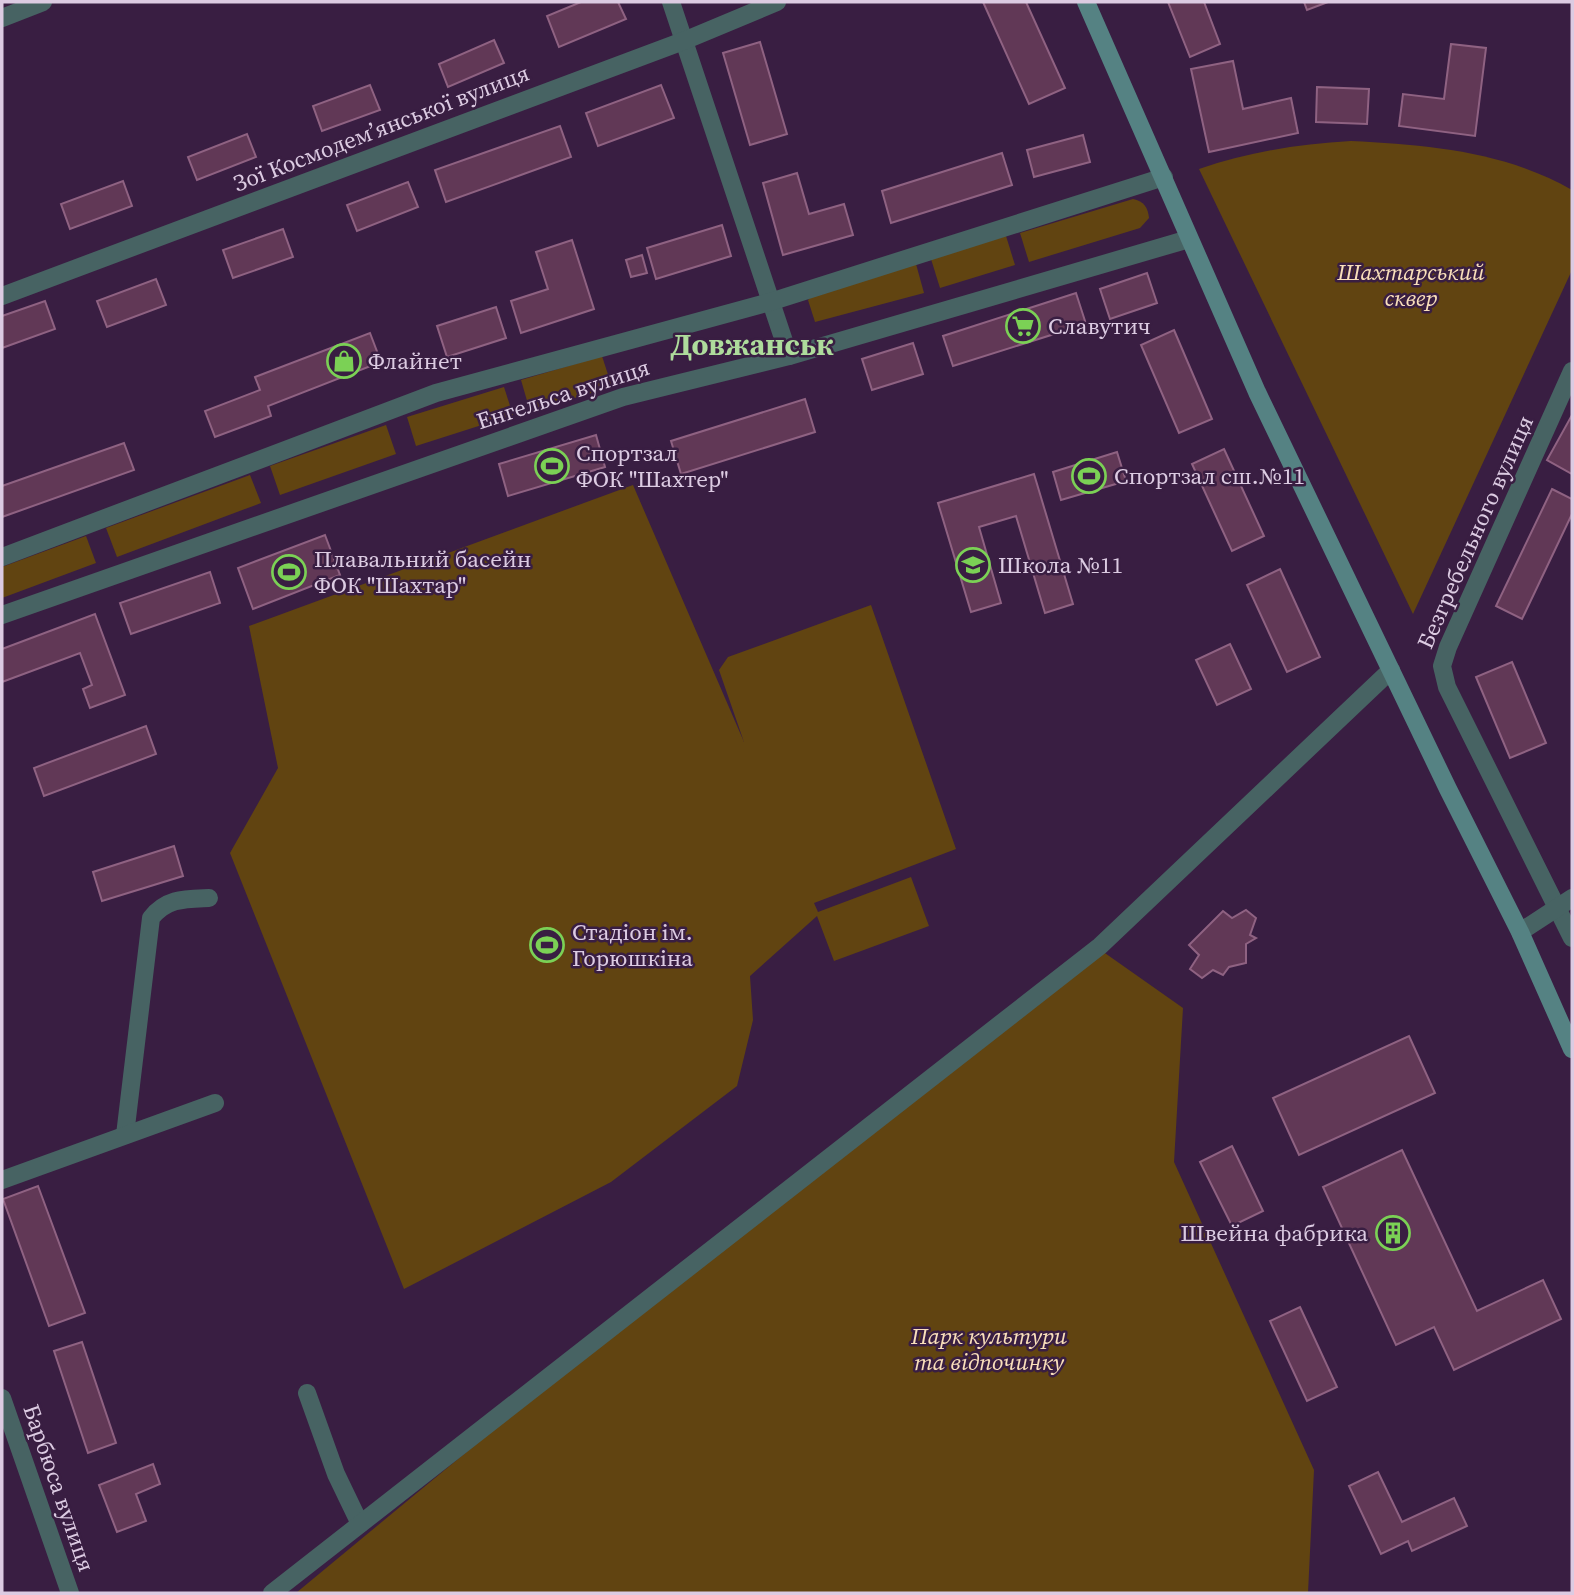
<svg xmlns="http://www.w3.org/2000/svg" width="1574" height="1595" viewBox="0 0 1574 1595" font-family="'Source Serif 4',serif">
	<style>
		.green { fill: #614411 }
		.building { fill: #613856; stroke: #8f6282; stroke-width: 2 }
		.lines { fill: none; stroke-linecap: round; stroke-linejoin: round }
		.minor { stroke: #476363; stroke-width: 18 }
		.tertiary { stroke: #476363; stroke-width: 18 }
		.secondary { stroke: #558283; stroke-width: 18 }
		.labels { text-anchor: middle; stroke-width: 5; stroke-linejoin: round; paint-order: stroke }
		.street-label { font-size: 23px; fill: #dccbe2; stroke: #391e42 }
		.park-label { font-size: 23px; font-style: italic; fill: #fae0bb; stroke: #391e42 }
		.poi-label { font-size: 23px; fill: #dccbe2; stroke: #391e42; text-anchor: start }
		.district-label { font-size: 30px; font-weight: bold; fill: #aedc9c; stroke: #391e42 }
	</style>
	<rect width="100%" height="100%" fill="#391e42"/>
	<g class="green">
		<path d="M1351 141C1428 145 1504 151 1572 190V270L1413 614 1199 169C1249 152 1298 144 1351 141Z"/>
		<path d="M1133 199C1144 201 1148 208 1149 218L1140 228 1029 262 1020 233Z"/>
		<path d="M1006 236 1015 265 940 288 931 259Z"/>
		<path d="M916 264 924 293 815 322 808 300 811 297Z"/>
		<path d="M602 356 612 387 530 411 521 380Z"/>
		<path d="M504 387 513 415 416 446 407 417Z"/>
		<path d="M386 425 396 454 280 495 270 466Z"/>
		<path d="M250 475 261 503 117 557 106 528Z"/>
		<path d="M633 485 744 742 719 670 728 657 871 605 956 849 814 903 818 912 911 877 929 926 834 961 817 916 750 976 753 1020 737 1086 611 1182 404 1289 230 853 278 768 249 626Z"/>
		<path d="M86 536 96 563 2 598V567Z"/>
		<path d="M1102 951 1183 1008 1174 1162 1314 1470 1308 1593H296L638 1310Z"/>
	</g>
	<g class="building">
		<path d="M581 2H618L626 19 559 47 547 16Z"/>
		<path d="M983 2H1026L1065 88 1029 104Z"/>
		<path d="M1168 2H1204L1220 44 1190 57Z"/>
		<path d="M1304 2H1328L1307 10Z"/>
		<path d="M494 40 504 63 448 87 439 64Z"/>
		<path d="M760 42 787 134 750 145 723 53Z"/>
		<path d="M1451 44 1486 48 1475 136 1399 126 1403 94 1444 99Z"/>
		<path d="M1233 61 1243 109 1291 98 1298 133 1209 152 1191 69Z"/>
		<path d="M370 85 380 110 322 131 313 106Z"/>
		<path d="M661 85 674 118 598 146 586 113Z"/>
		<path d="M1317 87 1369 89 1367 124 1316 122Z"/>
		<path d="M560 126 571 157 446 202 435 170Z"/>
		<path d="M247 134 256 157 197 180 188 157Z"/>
		<path d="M1083 135 1090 162 1034 177 1027 150Z"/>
		<path d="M1002 153 1012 185 891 223 882 191Z"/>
		<path d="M797 173 809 214 844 204 853 235 783 255 763 183Z"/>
		<path d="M123 181 132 206 70 229 61 204Z"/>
		<path d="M408 182 418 207 357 231 347 205Z"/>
		<path d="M722 225 731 256 656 279 647 248Z"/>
		<path d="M283 229 293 257 233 278 223 250Z"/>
		<path d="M572 240 594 309 521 333 511 301 548 289 536 252Z"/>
		<path d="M642 255 647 273 631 277 626 260Z"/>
		<path d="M1147 273 1157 303 1110 319 1100 289Z"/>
		<path d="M156 279 166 305 107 327 97 301Z"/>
		<path d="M1076 293 1086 324 953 366 943 336Z"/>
		<path d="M45 301 55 329 2 348V316Z"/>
		<path d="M496 307 506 338 447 357 437 326Z"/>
		<path d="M1174 330 1212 419 1179 433 1141 345Z"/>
		<path d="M370 333 381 362 268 406 271 416 215 437 205 411 260 390 255 377Z"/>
		<path d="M913 343 923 374 872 390 862 359Z"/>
		<path d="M805 399 815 432 681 474 671 441Z"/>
		<path d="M1572 415V474L1547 460Z"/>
		<path d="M596 435 605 467 508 496 499 464Z"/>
		<path d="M124 443 134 470 2 517V486Z"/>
		<path d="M1224 449 1264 536 1232 551 1192 464Z"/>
		<path d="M1117 452 1126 481 1061 500 1053 472Z"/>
		<path d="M1034 474 1073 604 1045 613 1016 516 979 527 1001 603 971 612 938 503Z"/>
		<path d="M1552 489 1572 499V514L1522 619 1496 606Z"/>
		<path d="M325 535 340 575 253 609 238 568Z"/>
		<path d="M1280 569 1320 657 1287 672 1247 585Z"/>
		<path d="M210 572 220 603 131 634 120 603Z"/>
		<path d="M95 614 125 695 90 708 83 689 92 685 80 653 2 682V649Z"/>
		<path d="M1230 644 1251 689 1217 705 1196 660Z"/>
		<path d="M1512 662 1546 743 1510 758 1476 677Z"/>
		<path d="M146 726 156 754 44 796 34 768Z"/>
		<path d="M174 846 183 876 102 901 93 872Z"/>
		<path d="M1246 910 1256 918 1250 935 1256 938 1246 944V963L1229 967 1223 975 1213 970 1202 978 1190 969 1199 955 1189 945 1223 911 1232 918Z"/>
		<path d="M1409 1036 1435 1093 1299 1155 1273 1098Z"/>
		<path d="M1232 1146 1263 1211 1232 1226 1200 1162Z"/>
		<path d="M1402 1150 1477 1311 1543 1280 1561 1319 1454 1370 1434 1327 1396 1345 1323 1187Z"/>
		<path d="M38 1186 85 1313 49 1326 3 1199Z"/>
		<path d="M1300 1307 1337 1387 1307 1401 1270 1321Z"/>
		<path d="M82 1342 116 1443 88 1453 54 1351Z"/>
		<path d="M153 1464 160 1484 136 1494 146 1521 117 1532 99 1485Z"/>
		<path d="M1378 1472 1402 1522 1454 1498 1467 1526 1412 1551 1408 1541 1381 1554 1349 1486Z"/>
	</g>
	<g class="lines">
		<g class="minor">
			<path d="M671 2 789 356"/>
			<path d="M2 18 43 2"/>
			<path d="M2 296 686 40 777 2"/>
			<path d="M1572 371 1448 647 1442 666 1447 687 1572 938"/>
			<path d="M125 1135 151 918C167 898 185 899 209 898"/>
			<path d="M2 1180 215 1103"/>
			<path d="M307 1393 336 1474 360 1524"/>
			<path d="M2 1398 70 1593"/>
			<path d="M272 1593 1100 946 1391 670"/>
		</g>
		<g class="tertiary">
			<path d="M2 557 436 393 770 302 1164 177"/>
			<path d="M2 615 623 397 789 356 1189 239"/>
			<path d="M1520 932 1572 898"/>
		</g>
		<path class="secondary" d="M1086 2 1257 392 1448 789 1520 932 1572 1049"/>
	</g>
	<defs>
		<g id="supermarket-ring" transform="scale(1.75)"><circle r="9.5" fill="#391e42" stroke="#7bd155" stroke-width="1.5"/><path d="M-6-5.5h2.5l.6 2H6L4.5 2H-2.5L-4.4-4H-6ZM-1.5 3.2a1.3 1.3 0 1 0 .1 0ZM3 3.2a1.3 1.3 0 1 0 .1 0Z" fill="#7bd155"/></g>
		<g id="shop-ring" transform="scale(1.75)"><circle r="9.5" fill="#391e42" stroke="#7bd155" stroke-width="1.5"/><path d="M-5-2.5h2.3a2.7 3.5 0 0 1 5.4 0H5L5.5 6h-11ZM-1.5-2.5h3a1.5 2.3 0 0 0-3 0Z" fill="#7bd155"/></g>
		<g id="stadium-ring" transform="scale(1.75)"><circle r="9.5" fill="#391e42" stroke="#7bd155" stroke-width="1.5"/><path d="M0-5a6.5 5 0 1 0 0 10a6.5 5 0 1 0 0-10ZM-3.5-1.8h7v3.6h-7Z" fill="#7bd155"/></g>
		<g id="school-ring" transform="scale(1.75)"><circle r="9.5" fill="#391e42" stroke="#7bd155" stroke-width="1.5"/><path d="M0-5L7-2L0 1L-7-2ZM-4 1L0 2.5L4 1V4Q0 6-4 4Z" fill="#7bd155"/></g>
		<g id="building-ring" transform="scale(1.75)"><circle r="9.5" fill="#391e42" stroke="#7bd155" stroke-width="1.5"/><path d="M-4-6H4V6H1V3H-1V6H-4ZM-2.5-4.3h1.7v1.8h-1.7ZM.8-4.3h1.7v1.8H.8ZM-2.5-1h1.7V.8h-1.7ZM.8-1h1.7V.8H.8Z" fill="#7bd155"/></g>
	</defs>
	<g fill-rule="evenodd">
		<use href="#supermarket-ring" x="1023" y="326"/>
		<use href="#shop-ring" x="344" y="361"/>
		<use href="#stadium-ring" x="552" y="466"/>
		<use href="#stadium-ring" x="1089" y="476"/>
		<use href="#school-ring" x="973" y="565"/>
		<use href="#stadium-ring" x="289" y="572"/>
		<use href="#stadium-ring" x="547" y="945"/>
		<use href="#building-ring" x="1393" y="1233"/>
	</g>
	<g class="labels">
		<g class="street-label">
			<text transform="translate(381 128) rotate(-21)" y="8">Зої Космодем’янської вулиця</text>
			<text transform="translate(563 394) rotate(-18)" y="8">Енгельса вулиця</text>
			<text transform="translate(1475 532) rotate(-66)" y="8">Безгребельного вулиця</text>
			<text transform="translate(59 1488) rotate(71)" y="8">Барбюса вулиця</text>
		</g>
		<g class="park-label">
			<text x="1411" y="280">Шахтарський<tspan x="1411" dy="26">сквер</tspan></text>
			<text x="989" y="1344">Парк культури<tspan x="989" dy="26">та відпочинку</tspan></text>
		</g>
		<g class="poi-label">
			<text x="1048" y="334">Славутич</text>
			<text x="368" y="369">Флайнет</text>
			<text x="576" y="461">Спортзал<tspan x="576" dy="26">ФОК "Шахтер"</tspan></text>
			<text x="1114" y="484">Спортзал сш.№11</text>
			<text x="314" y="567">Плавальний басейн<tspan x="314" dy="26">ФОК "Шахтар"</tspan></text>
			<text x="998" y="573">Школа №11</text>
			<text x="572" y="940">Стадіон ім.<tspan x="572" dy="26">Горюшкіна</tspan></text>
			<text x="1368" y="1241" text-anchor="end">Швейна фабрика</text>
		</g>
		<g class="district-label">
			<text x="752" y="355">Довжанськ</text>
		</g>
	</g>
	<rect width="1574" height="1595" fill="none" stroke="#dccbe2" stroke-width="7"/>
</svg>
